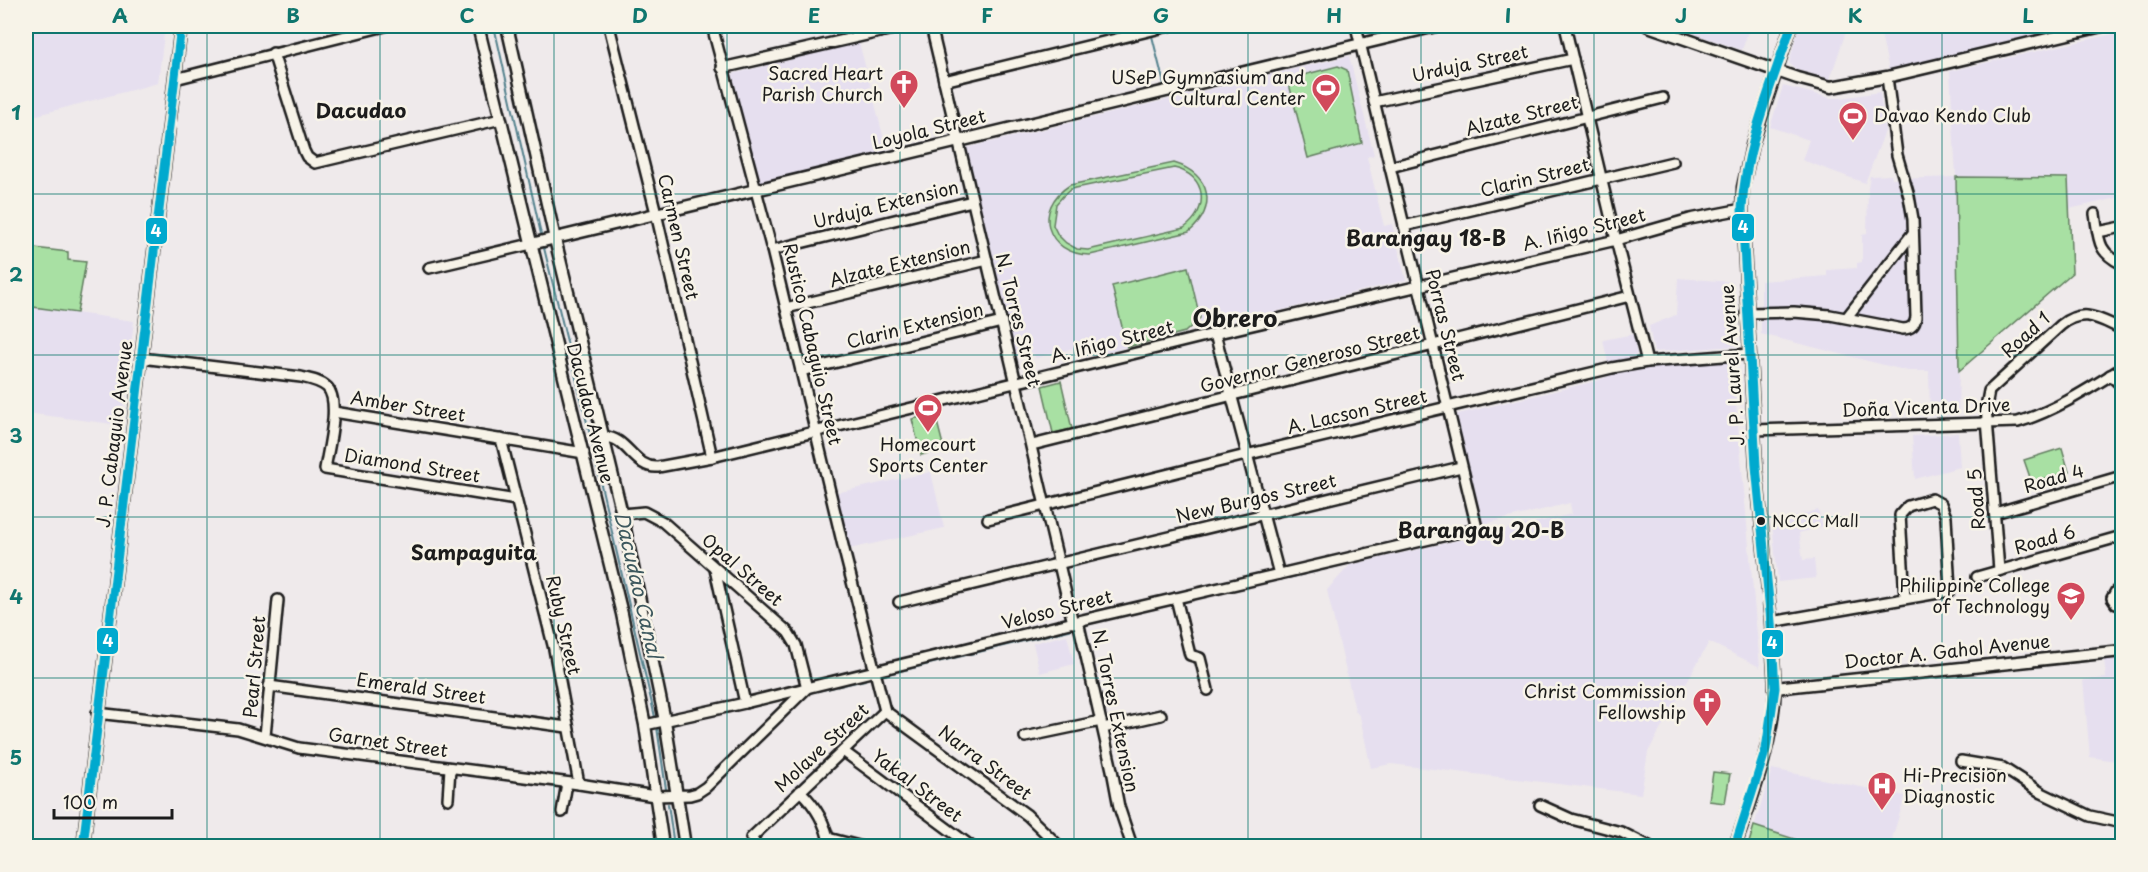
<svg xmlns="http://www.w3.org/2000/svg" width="2148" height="872" viewBox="0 0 2148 872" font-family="'Playpen Sans',sans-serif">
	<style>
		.built { fill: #e6dfef }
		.green { fill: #a8e0a3; stroke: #627e60; stroke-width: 1.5; fill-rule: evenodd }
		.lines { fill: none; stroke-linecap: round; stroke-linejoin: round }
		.stream { stroke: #55828e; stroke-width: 2 }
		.minor-casing { stroke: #1c1c1c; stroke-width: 14 }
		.major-casing { stroke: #1c1c1c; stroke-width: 15 }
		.minor { stroke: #f7f3e8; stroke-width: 9 }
		.major { stroke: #f7f3e8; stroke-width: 10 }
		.bus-1-casing { stroke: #f7f3e8; stroke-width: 14 }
		.bus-1 { stroke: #00a9ce; stroke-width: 9 }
		.grid { fill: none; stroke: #0f766e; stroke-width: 1.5; stroke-opacity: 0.55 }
		.bus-dot { fill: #1c1c1c; stroke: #f7f3e8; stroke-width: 2 }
		.labels { text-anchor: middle; stroke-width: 5; stroke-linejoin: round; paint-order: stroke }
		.bus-label { font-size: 16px; fill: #1c1c1c; stroke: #f7f3e8; text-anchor: start }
		.street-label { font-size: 18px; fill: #1c1c1c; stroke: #f7f3e8 }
		.poi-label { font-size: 18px; fill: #1c1c1c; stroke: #f7f3e8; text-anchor: end }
		.neighbourhood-label { font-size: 20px; font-weight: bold; fill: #1c1c1c; stroke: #f7f3e8 }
		.water-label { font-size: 20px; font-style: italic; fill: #3d585e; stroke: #f7f3e8 }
		.quarter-label { font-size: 21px; font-weight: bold; fill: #1c1c1c; stroke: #f7f3e8 }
		.district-label { font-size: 24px; font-weight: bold; fill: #1c1c1c; stroke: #f7f3e8 }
		.line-badge { stroke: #f7f3e8; stroke-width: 2 }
		.badge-label { font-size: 16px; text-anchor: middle; font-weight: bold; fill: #fff }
		.neatline { fill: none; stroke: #0f766e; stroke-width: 2 }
		.grid-label { font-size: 20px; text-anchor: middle; font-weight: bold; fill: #0f766e }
	</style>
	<rect width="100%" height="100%" fill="#efeaeb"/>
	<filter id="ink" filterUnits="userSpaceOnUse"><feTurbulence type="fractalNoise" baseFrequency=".0167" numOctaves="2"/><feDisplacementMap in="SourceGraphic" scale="12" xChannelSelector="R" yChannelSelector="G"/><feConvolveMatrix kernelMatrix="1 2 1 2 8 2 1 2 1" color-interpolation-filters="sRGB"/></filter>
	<g filter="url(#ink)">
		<g class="built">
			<path d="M27 26H165L158 83 26 118Z"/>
			<path d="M1671 26H1750L1742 50Z"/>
			<path d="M1799 26H1836L1847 28 1830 79 1797 70 1789 63Z"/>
			<path d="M1879 26H2078L1889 70Z"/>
			<path d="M2122 32V197L2069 209 1956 177 1959 371 1958 415 1930 416 1929 371H1908L1761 334V281L1827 276V270L1857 268V263L1862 262V235L1867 234 1868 187 1870 176 1891 175 1892 179 1956 177 1950 71Z"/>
			<path d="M859 42 887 151 760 183 732 74Z"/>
			<path d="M1349 56 1374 155 1367 157 1384 226 1392 224 1406 280 1254 317 1238 314 1196 323 1185 332 1096 355 1093 343 1036 358 1031 351 1013 354 965 148Z"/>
			<path d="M1783 86 1831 98H1841L1880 92 1885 131 1865 183 1802 160 1809 140 1770 127Z"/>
			<path d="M1678 278 1733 282 1736 346 1654 352 1649 326 1676 315Z"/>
			<path d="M26 306 134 321 121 425 26 413Z"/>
			<path d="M1634 334 1637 354 1633 358 1608 363 1603 340Z"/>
			<path d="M1732 359 1760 667 1709 642 1648 752 1641 794 1391 764 1371 768 1360 717 1355 710 1327 590 1350 565 1572 514 1570 503 1480 525 1454 415 1596 381 1624 370Z"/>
			<path d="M1958 433 1960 467 1915 479 1912 436Z"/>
			<path d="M931 472 944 528 849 549 836 493Z"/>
			<path d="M1818 510 1823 526 1799 533 1803 560 1814 559 1816 578 1778 582 1772 523Z"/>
			<path d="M1067 635 1074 664 1040 673 1033 643Z"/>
			<path d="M2122 656V762L2090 757 2083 680 2106 678 2104 658Z"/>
			<path d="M1772 769 1905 796 1892 839 1904 844 1903 846H1816L1754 826Z"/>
		</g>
		<g class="green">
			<path d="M1338 66 1347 70 1362 143 1308 158 1289 84 1292 78Z"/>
			<path d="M1174 163C1211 174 1218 208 1189 232L1090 255C1046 254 1032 209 1070 185ZM1174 168C1207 175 1210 210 1184 228L1088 250 1077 249 1066 243 1058 235 1053 225 1056 204 1063 196 1071 189Z"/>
			<path d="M1956 177 2068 178 2072 273 1959 371Z"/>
			<path d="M26 247 68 252V260L86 262 77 313 26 306Z"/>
			<path d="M1188 267 1200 318 1185 332 1127 347 1112 286Z"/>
			<path d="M1061 381 1072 429 1053 433 1042 386Z"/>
			<path d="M935 414 944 449 921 455 912 419Z"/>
			<path d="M2062 448 2069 472 2032 483 2024 460Z"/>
			<path d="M1713 772 1730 774 1725 803 1709 801Z"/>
			<path d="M1754 826 1816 846H1748Z"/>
		</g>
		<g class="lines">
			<g class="stream">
				<path d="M494 26 541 234"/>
				<path d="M1152 36 1164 84"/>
				<path d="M544 248 593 447"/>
				<path d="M595 459 655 717"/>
				<path d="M1288 578 1463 536"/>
				<path d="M884 675 1073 629"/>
				<path d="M809 693 865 680"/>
				<path d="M671 725 793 697"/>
				<path d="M657 727 666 789"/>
				<path d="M668 804 674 846"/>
			</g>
			<g class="minor-casing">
				<g id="minor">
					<path d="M609 26 656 213 712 457"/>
					<path d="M712 26 772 250 845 554 885 711"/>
					<path d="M931 26 1073 623"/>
					<path d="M1565 26 1616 240 1647 362"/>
					<path d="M273 53 304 151 307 157 315 163 501 119"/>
					<path d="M722 68 906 26"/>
					<path d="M175 79 385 26"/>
					<path d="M944 81 1169 26"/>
					<path d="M1374 102 1573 59"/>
					<path d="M1390 167 1663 98"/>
					<path d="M2095 214C2099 239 2097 252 2122 264"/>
					<path d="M1404 226 1673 162"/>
					<path d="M2098 232 2122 227"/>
					<path d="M772 250 972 201"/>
					<path d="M429 268 531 244"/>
					<path d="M786 308 987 260"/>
					<path d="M1746 313 1794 312 1830 315 1903 329C1911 329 1915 325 1916 317L1913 219 1909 196 1897 155 1887 77"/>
					<path d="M1847 317 1913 233"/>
					<path d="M1215 334 1279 574"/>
					<path d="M141 358 301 377C310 379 320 381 327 387 341 401 328 450 325 469L516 500"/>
					<path d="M801 371 1002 322"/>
					<path d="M2110 375 2122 386"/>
					<path d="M334 412 584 453"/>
					<path d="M1754 430 2018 422C2055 411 2090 388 2122 368"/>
					<path d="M604 437C627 436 634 469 658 467L712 457 1218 333 1616 240 1690 219 1742 209"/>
					<path d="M501 439 554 649 579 784"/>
					<path d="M1032 445 1630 296"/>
					<path d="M1995 513 2122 476"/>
					<path d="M988 519 1258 452 1612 368 1647 362 1749 354"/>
					<path d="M715 569 745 703"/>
					<path d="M1999 570 1986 407 1989 391 2061 325C2083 307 2099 319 2122 329"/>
					<path d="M1977 577 2122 536"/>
					<path d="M2122 588 2116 591 2112 598 2116 604 2122 605"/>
					<path d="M1176 598 1190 655 1200 658 1208 690"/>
					<path d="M899 602 1461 467"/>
					<path d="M1078 621 1112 770 1119 807 1132 846"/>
					<path d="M1771 622 1950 591 1946 517 1941 504 1932 499 1908 506 1900 515 1905 598"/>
					<path d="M269 686 567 727"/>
					<path d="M885 711 1027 815 1059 846"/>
					<path d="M97 713 238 729 299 748 579 784 655 796 690 795 697 793 706 787 807 688 796 645 788 632 663 522 644 512 622 514"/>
					<path d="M645 725 745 703 1078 621 1477 528 1356 26"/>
					<path d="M1103 728 1161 715"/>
					<path d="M265 736 278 600"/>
					<path d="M1025 737 1101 721"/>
					<path d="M843 751 971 846"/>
					<path d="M1961 761 2003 768 2042 793 2090 816 2122 823"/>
					<path d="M800 791C817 807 826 824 830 846"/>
					<path d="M448 799 450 768"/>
					<path d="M1540 805 1571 819 1621 832 1649 846"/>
					<path d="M562 812 567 783"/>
					<path d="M828 838 859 846"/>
					<path d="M757 846 751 838 885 711"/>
				</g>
			</g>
			<g class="major-casing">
				<g id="major">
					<path d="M478 26 622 614 645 725 663 846"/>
					<path d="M507 26 555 239 622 514 665 721 685 846"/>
					<path d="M1648 26 1797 78 1831 87 1887 77 2102 26"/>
					<path d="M531 244 1436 26"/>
					<path d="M1775 688 2122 651"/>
					<path d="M83 846 181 26"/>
					<path d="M1735 846C1753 794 1773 744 1775 688L1771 622 1756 466 1742 209 1743 187 1752 145 1791 26"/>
				</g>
			</g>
			<use href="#minor" class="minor"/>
			<use href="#major" class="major"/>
			<g class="bus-1-casing">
				<g id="bus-1">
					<path d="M83 846 181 26"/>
					<path d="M1735 846 1766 749 1775 688 1771 622 1756 466 1742 209C1745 146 1772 85 1791 26"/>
				</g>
			</g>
			<use href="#bus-1" class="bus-1"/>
		</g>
	</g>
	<path class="grid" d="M207 26V846M380 26V846M554 26V846M727 26V846M900 26V846M1074 26V846M1248 26V846M1421 26V846M1594 26V846M1768 26V846M1942 26V846M26 194H2122M26 355H2122M26 517H2122M26 678H2122"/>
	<defs>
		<g id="church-pin" transform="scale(1.5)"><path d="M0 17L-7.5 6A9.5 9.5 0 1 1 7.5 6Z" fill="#d1495b" stroke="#f7f3e8"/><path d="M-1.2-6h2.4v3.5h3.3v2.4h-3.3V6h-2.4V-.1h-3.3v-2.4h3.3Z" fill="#fff"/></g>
		<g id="stadium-pin" transform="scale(1.5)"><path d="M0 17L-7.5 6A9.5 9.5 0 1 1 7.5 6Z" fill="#d1495b" stroke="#f7f3e8"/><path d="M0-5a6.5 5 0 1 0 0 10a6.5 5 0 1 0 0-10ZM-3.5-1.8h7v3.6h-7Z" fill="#fff"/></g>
		<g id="university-pin" transform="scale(1.5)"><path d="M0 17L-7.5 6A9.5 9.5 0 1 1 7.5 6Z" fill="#d1495b" stroke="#f7f3e8"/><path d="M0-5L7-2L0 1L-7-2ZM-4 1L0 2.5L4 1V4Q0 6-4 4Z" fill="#fff"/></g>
		<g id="hospital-pin" transform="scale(1.5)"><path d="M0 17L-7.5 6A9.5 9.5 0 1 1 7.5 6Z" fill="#d1495b" stroke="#f7f3e8"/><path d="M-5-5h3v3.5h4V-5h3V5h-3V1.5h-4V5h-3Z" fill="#fff"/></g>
	</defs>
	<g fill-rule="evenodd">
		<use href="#church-pin" x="904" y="84"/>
		<use href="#stadium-pin" x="1326" y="88"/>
		<use href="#stadium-pin" x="1853" y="116"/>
		<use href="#stadium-pin" x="928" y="408"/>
		<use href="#university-pin" x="2071" y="596"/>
		<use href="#church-pin" x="1707" y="702"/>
		<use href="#hospital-pin" x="1882" y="786"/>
	</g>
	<circle class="bus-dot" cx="1761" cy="521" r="5"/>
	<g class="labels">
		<g class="bus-label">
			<text x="1772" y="527">NCCC Mall</text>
		</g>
		<g class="street-label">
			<text transform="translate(1470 64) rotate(-12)" y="6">Urduja Street</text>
			<text transform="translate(1522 116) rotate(-14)" y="6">Alzate Street</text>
			<text transform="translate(929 130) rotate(-14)" y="6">Loyola Street</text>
			<text transform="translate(1535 178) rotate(-14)" y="6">Clarin Street</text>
			<text transform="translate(886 205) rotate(-14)" y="6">Urduja Extension</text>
			<text transform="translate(1584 230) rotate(-14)" y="6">A. Iñigo Street</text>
			<text transform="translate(678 237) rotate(77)" y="6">Carmen Street</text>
			<text transform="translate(900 264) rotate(-14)" y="6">Alzate Extension</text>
			<text transform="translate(1018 320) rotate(76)" y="6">N. Torres Street</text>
			<text transform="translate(1445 325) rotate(76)" y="6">Porras Street</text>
			<text transform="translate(915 326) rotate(-14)" y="6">Clarin Extension</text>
			<text transform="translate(2026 335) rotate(-42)" y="6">Road 1</text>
			<text transform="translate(1112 342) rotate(-14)" y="6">A. Iñigo Street</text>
			<text transform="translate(812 344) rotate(77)" y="6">Rustico Cabaguio Street</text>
			<text transform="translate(1310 360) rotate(-14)" y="6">Governor Generoso Street</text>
			<text transform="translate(1733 365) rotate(-94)" y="6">J. P. Laurel Avenue</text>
			<text transform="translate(408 407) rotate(9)" y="6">Amber Street</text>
			<text transform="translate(1926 408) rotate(-2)" y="6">Doña Vicenta Drive</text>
			<text transform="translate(1357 412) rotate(-13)" y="6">A. Lacson Street</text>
			<text transform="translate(590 413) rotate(76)" y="6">Dacudao Avenue</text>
			<text transform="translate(115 434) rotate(-83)" y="6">J. P. Cabaguio Avenue</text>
			<text transform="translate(412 466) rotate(9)" y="6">Diamond Street</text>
			<text transform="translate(2054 479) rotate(-16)" y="6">Road 4</text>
			<text transform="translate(1256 499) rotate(-13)" y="6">New Burgos Street</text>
			<text transform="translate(1977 499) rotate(-94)" y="6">Road 5</text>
			<text transform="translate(2045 540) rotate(-16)" y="6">Road 6</text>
			<text transform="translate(742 570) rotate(41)" y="6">Opal Street</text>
			<text transform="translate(1057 610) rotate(-14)" y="6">Veloso Street</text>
			<text transform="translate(563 625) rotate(77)" y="6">Ruby Street</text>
			<text transform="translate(1947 652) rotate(-6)" y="6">Doctor A. Gahol Avenue</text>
			<text transform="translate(255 667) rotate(-85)" y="6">Pearl Street</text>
			<text transform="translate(421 689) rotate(8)" y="6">Emerald Street</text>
			<text transform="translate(1115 711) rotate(78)" y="6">N. Torres Extension</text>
			<text transform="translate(388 743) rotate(8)" y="6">Garnet Street</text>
			<text transform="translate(822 748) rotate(-43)" y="6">Molave Street</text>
			<text transform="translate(985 763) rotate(37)" y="6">Narra Street</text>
			<text transform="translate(917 786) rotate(37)" y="6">Yakal Street</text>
		</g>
		<g class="poi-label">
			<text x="883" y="80">Sacred Heart<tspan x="883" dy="21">Parish Church</tspan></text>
			<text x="1305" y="84">USeP Gymnasium and<tspan x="1305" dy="21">Cultural Center</tspan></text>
			<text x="1874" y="122" text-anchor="start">Davao Kendo Club</text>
			<text x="928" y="451" text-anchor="middle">Homecourt<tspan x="928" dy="21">Sports Center</tspan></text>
			<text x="2050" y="592">Philippine College<tspan x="2050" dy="21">of Technology</tspan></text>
			<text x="1686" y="698">Christ Commission<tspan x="1686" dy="21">Fellowship</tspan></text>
			<text x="1903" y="782" text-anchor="start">Hi-Precision<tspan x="1903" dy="21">Diagnostic</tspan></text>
		</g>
		<g class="neighbourhood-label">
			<text x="361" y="118">Dacudao</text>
			<text x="474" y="560">Sampaguita</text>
		</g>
		<g class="water-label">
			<text transform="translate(638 585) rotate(77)" y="7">Dacudao Canal</text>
		</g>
		<g class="quarter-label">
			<text x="1426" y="246">Barangay 18-B</text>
			<text x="1481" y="538">Barangay 20-B</text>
		</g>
		<g class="district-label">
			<text x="1235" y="327">Obrero</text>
		</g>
	</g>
	<g class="line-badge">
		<rect x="1731" y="213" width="24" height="29" rx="6" fill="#00a9ce"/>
		<rect x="145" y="217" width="23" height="28" rx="6" fill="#00a9ce"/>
		<rect x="96" y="627" width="23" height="28" rx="6" fill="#00a9ce"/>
		<rect x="1761" y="629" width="23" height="29" rx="6" fill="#00a9ce"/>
	</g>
	<g class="badge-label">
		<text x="1743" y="233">4</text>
		<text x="156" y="237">4</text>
		<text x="108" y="647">4</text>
		<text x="1772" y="649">4</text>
	</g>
	<rect width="2148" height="872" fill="none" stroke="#f7f3e8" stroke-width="66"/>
	<path d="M54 809v9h118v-9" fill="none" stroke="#1c1c1c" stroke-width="3"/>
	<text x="63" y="809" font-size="18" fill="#1c1c1c" stroke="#f7f3e8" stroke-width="4.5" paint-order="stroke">100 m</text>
	<rect x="33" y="33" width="2082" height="806" class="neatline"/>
	<g class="grid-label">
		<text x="120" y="23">A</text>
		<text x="293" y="23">B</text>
		<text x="467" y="23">C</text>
		<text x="640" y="23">D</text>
		<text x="814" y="23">E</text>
		<text x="987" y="23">F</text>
		<text x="1161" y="23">G</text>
		<text x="1334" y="23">H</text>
		<text x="1508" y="23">I</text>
		<text x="1681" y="23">J</text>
		<text x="1855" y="23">K</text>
		<text x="2028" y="23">L</text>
		<text x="16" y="120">1</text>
		<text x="16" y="282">2</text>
		<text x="16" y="443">3</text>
		<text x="16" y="604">4</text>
		<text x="16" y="765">5</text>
	</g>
</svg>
